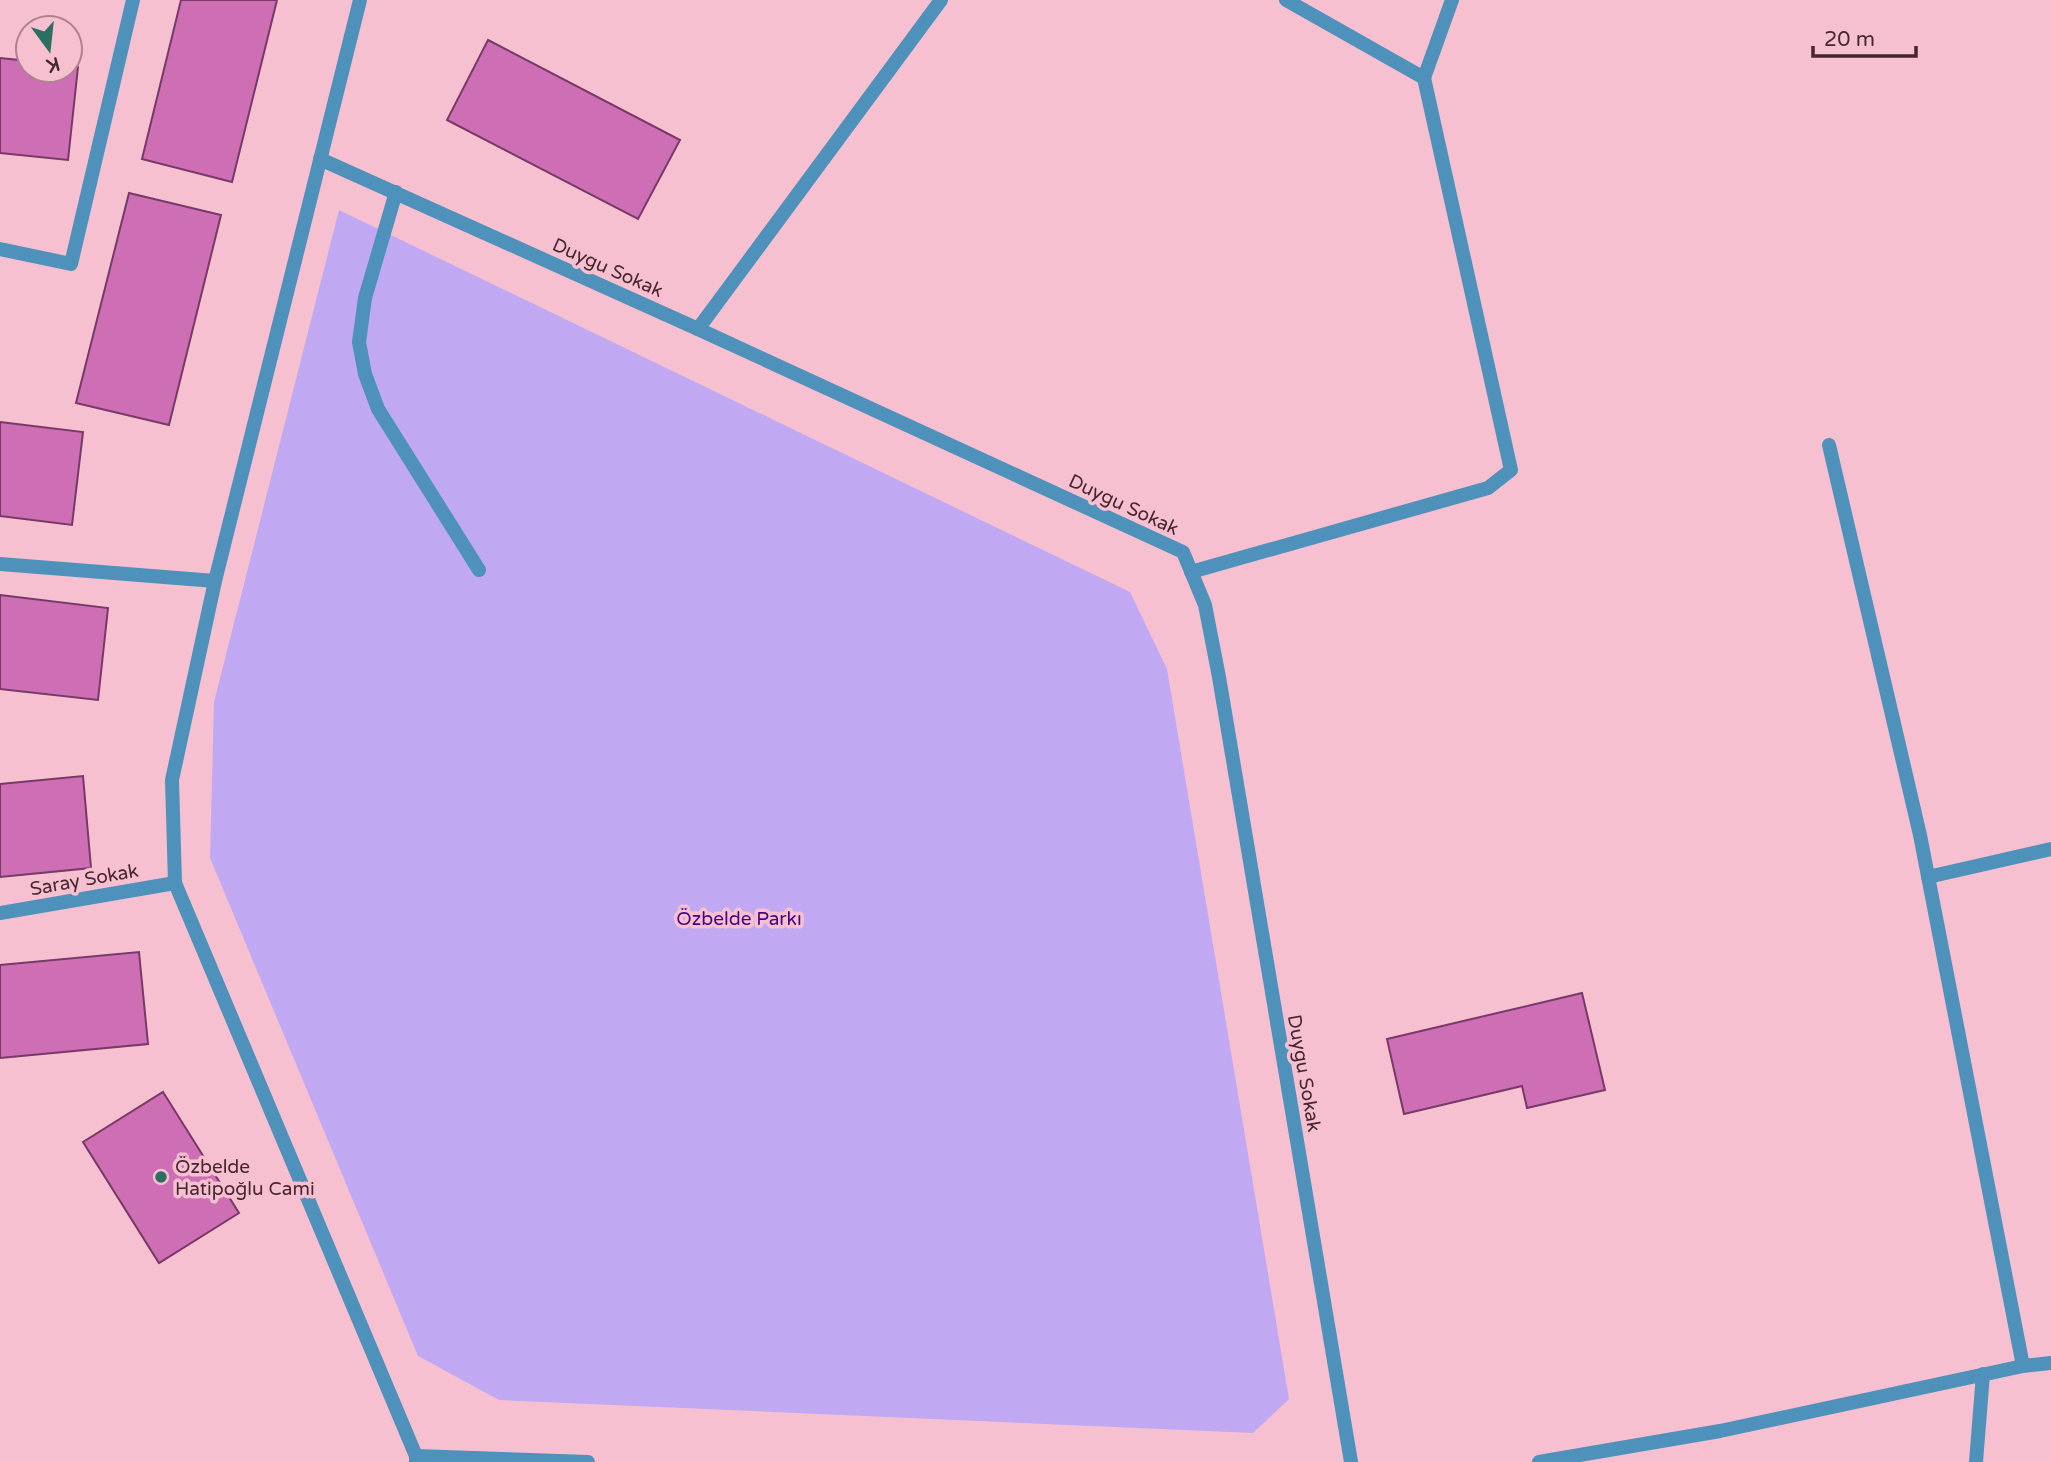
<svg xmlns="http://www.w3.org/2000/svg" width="2051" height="1462" viewBox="0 0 2051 1462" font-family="'Varela Round',sans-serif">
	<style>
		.green { fill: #c0a9f2 }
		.building { fill: #ce6eb4; stroke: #783967; stroke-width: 2 }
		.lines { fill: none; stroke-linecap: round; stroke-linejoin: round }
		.service { stroke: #4e91bb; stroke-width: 14 }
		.minor { stroke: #4e91bb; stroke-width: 14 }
		.tertiary { stroke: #4e91bb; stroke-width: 14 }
		.poi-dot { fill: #2a6f61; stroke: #f6c0d1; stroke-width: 2.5 }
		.labels { text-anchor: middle; stroke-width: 7; stroke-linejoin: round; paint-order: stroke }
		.street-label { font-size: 19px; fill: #472531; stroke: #f6c0d1 }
		.park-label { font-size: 19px; fill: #470383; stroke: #f6c0d1 }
		.poi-label { font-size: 19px; fill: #472531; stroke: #f6c0d1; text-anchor: start }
	</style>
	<rect width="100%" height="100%" fill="#f6c0d1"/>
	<path class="green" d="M339 210 1130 592 1167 669 1289 1399 1253 1433 499 1400 418 1356 210 858 214 702Z"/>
	<g class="building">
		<path d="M181 0H277L232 182 142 159Z"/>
		<path d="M488 40 680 140 638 219 447 120Z"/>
		<path d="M0 58 28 61V70H70V66L78 67 68 160 0 153Z"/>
		<path d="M129 193 221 215 169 425 76 403Z"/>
		<path d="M0 422 83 432 72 525 0 516Z"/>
		<path d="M0 595 108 608 98 700 0 689Z"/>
		<path d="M83 776 91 868 0 877V784Z"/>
		<path d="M139 952 148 1044 0 1058V965Z"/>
		<path d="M1582 993 1605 1090 1527 1108 1522 1086 1404 1114 1387 1039Z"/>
		<path d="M163 1092 239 1213 159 1263 83 1142Z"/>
	</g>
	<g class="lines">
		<g class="service">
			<path d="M396 192 365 298 359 342 365 374 378 409 479 570"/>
			<path d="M1976 1462 1983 1374"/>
		</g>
		<g class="minor">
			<path d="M1424 78 1452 0"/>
			<path d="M320 159 698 329 1183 552 1205 605 1219 677 1351 1462"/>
			<path d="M0 249 71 264 133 0"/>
			<path d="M698 329 941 0"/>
			<path d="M1829 445 1920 835 2023 1366"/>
			<path d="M0 564 215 581"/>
			<path d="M1191 572 1488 488 1511 470 1424 78 1286 0"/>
			<path d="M1928 877 2051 849"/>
			<path d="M416 1456 588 1462"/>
			<path d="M1539 1462 1720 1431 2023 1366 2051 1363"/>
		</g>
		<g class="tertiary">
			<path d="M360 0 215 581 172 780 175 883 416 1456V1462"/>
			<path d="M0 913 175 883"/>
		</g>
	</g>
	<circle class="poi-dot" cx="161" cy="1177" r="7"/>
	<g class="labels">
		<g class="street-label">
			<text transform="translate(608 267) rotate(24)" y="7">Duygu Sokak</text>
			<text transform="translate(1124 504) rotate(25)" y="7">Duygu Sokak</text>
			<text transform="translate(84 879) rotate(-10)" y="7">Saray Sokak</text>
			<text transform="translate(1305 1073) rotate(80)" y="7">Duygu Sokak</text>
		</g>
		<g class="park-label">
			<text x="739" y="925">Özbelde Parkı</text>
		</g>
		<g class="poi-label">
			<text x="175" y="1173">Özbelde<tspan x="175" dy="22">Hatipoğlu Cami</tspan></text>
		</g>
	</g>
	<g transform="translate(49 49) rotate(165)"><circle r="33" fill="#f6c0d1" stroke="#b08291" stroke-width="2"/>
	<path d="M0-5L12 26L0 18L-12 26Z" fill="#2a6f61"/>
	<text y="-10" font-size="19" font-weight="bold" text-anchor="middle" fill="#472531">K</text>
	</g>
	<path d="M1813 46v10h103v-10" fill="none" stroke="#472531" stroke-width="3.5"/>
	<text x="1824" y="46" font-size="21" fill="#472531" stroke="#f6c0d1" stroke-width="5" paint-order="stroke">20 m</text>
</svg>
